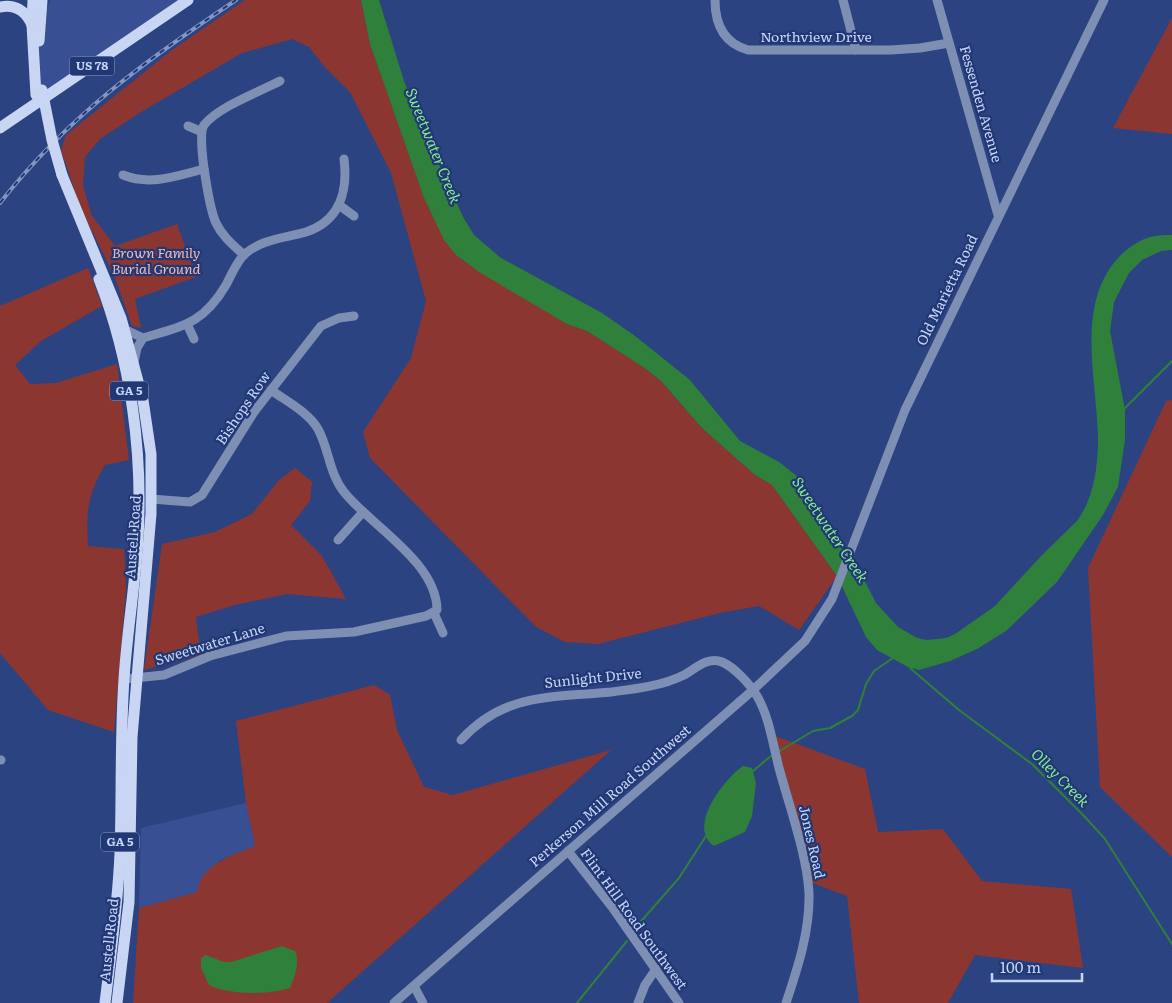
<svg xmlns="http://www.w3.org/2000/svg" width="1172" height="1003" viewBox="0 0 1172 1003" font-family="Literata,serif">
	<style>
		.built { fill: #385093 }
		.green { fill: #8c3631 }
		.water { fill: #2f803b }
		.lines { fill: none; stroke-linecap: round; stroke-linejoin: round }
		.stream { stroke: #2f803b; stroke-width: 2 }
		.minor { stroke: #7e8fb4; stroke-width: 9 }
		.major { stroke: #c8d5f3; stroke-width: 11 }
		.rail-casing { stroke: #8295c4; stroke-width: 4 }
		.rail { stroke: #223874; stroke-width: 2; stroke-dasharray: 5.5; stroke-linecap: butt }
		.major-bridge { stroke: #c8d5f3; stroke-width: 11 }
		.labels { text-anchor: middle; stroke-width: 4.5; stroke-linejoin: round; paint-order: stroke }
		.shield { fill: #223874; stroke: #94a6d1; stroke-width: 1 }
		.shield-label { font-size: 12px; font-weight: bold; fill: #c5d5f9 }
		.street-label { font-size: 14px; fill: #c5d5f9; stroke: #223874 }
		.park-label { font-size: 14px; font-style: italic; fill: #f0bab4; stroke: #223874 }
		.water-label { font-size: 15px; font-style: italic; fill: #86ec8f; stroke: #223874 }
	</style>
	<rect width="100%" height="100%" fill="#2c4381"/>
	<g class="built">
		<path d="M51 0H193L37 109 30 41Z"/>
		<path d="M246 803 255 846 220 860 197 892 139 908 141 828Z"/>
	</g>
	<g class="green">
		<path d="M245 0H361L370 44 424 198 435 221 456 254 463 261 567 324 587 331 609 345 646 369 662 382 702 428 755 475 772 485 837 576 799 630 759 606 720 613 598 644 565 642 536 627 370 458 363 432 411 358 426 301 391 173 350 92 325 67 309 47 292 39 242 53 141 112 100 139 85 157 83 186 92 216 115 246 177 224 196 277 135 299 141 328 132 326 114 275 81 209 61 150 66 135 172 50Z"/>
		<path d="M1172 18V134L1113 128Z"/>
		<path d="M88 268 102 306 41 341 15 365 30 384 56 383 117 364 129 460 105 465C87 496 86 512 88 546L124 549 126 588 114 732 48 710 0 653V306Z"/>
		<path d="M1172 400V857L1100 787 1088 568 1166 401Z"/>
		<path d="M295 468 312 482 310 501 291 525 322 556 346 599 287 594 235 605 196 617 201 655 144 670 162 544 215 532 252 514 278 481Z"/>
		<path d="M374 685 390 695 397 730 424 787 453 795 611 750 327 1003H133L139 908 197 892C201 864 232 855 255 846L246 803 236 721Z"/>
		<path d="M770 734 865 769 878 832 943 829 982 881 1071 889 1083 968 975 955 948 1003H859L847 896 810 882Z"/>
	</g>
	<g class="water">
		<path d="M361 0H379L404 81 422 126 463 217 474 235 501 258 602 313 635 336 690 380 740 441 779 462 798 477 810 499 857 566 876 603 898 627 917 638 927 640 946 638 955 634 995 606 1042 555 1077 521C1093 499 1097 472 1098 445 1099 383 1071 301 1124 252 1139 239 1152 234 1172 235V250L1161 251 1142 260 1129 273 1114 302 1110 331 1125 410V440L1118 487 1103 515 1057 582 1006 631 977 649 950 661 919 670 908 667 877 650 866 637 837 576 772 485 755 475 702 428 662 382 646 369 609 345 587 331 567 324 479 272 456 255 444 240 424 198 370 44Z"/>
		<path d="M743 766 752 768 756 783 752 816 745 832 714 846C686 827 725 778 743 766Z"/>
		<path d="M282 946 295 951C300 963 295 976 290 988 269 995 228 995 209 985L201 968V958L206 955 224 962H231Z"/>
	</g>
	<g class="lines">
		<g class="stream">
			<path d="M1123 410 1172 361"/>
			<path d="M910 668 959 710 1032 764 1084 816 1105 839 1172 944"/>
			<path d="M778 752 813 731 830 728 852 716 858 710 866 684 874 671 893 658"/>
			<path d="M753 771 771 756"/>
			<path d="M637 926 679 878 706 836"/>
			<path d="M577 1003 627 941"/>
		</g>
		<g class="minor">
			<path d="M715 0C715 23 723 43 748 50H891L920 48 949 43"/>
			<path d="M843 0 856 50"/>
			<path d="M937 0 998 215"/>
			<path d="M188 126 200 131"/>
			<path d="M123 175C151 186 176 176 204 169"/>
			<path d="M339 205 354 216"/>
			<path d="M244 255C233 245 222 236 216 223 210 210 196 136 204 125 218 107 259 92 280 81"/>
			<path d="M187 324 194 339"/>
			<path d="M124 329 143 338"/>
			<path d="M134 362 137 348 143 338C183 326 203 324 226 285 231 276 237 260 246 253 263 239 285 238 306 232 340 221 348 191 344 159"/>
			<path d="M151 499 190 502 202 495 254 412 321 326 339 318 354 316"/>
			<path d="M338 540 363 512"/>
			<path d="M434 613 443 633"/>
			<path d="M124 679 164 675 210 656 286 636 354 632 426 616 437 610C437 562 370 525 344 492 329 473 329 449 318 429 308 412 286 401 271 390"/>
			<path d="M461 740C505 692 552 698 611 692 635 689 662 686 684 675 695 669 708 656 722 662 734 667 750 684 757 696 769 716 773 745 779 768 789 805 807 855 809 893 810 931 798 967 786 1003"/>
			<path d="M0 760H1"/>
			<path d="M568 851 612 907 679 1003"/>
			<path d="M414 986 423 1003"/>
			<path d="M394 1003 753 690 805 641 832 599 905 410 1104 0"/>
			<path d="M638 1003 645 985 656 969"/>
		</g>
		<g class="major">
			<path d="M33 0 32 25 36 95"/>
			<path d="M0 7C15 4 26 11 32 25"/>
			<path d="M39 41 42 0"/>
			<path d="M0 128 188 0"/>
			<path d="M62 175 121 318 143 400 151 454V514L132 737 129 902 117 1003"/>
			<path d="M99 279C131 361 143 452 138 539 135 586 127 632 124 679 120 737 122 795 120 853 118 903 111 953 105 1003"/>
		</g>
		<g class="rail-casing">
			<path id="rail" d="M0 203C68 116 145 61 236 0"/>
		</g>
		<use href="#rail" class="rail"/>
		<path class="major-bridge" d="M42 90 52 140 62 175"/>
	</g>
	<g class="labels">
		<g class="shield">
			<rect x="69.5" y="56.5" width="45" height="19" rx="4"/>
			<rect x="110" y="381.5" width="38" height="19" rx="4"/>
			<rect x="101" y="832.5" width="38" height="19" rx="4"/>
		</g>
		<g class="shield-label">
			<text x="92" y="70">US 78</text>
			<text x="129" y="395">GA 5</text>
			<text x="120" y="846">GA 5</text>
		</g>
		<g class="street-label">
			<text x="816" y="42">Northview Drive</text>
			<text transform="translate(981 104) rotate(74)" y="5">Fessenden Avenue</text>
			<text transform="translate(947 290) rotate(-64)" y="5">Old Marietta Road</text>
			<text transform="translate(243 408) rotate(-56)" y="5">Bishops Row</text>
			<text transform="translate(133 537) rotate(-86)" y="5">Austell Road</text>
			<text transform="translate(210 644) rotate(-17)" y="5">Sweetwater Lane</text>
			<text transform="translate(593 678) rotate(-6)" y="5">Sunlight Drive</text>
			<text transform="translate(610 796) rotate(-41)" y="5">Perkerson Mill Road Southwest</text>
			<text transform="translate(812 842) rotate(77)" y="5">Jones Road</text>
			<text transform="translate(634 919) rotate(54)" y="5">Flint Hill Road Southwest</text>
			<text transform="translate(109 940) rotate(-84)" y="5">Austell Road</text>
		</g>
		<g class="park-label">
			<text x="156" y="258">Brown Family<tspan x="156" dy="16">Burial Ground</tspan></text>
		</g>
		<g class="water-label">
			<text transform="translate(433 146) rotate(68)" y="5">Sweetwater Creek</text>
			<text transform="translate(830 530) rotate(56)" y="5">Sweetwater Creek</text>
			<text transform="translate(1060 778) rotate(45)" y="5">Olley Creek</text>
		</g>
	</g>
	<path d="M992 973v8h90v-8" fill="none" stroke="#c5d5f9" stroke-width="2.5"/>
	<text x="1000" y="973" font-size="15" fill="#c5d5f9" stroke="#223874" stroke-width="4" paint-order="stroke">100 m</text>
</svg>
